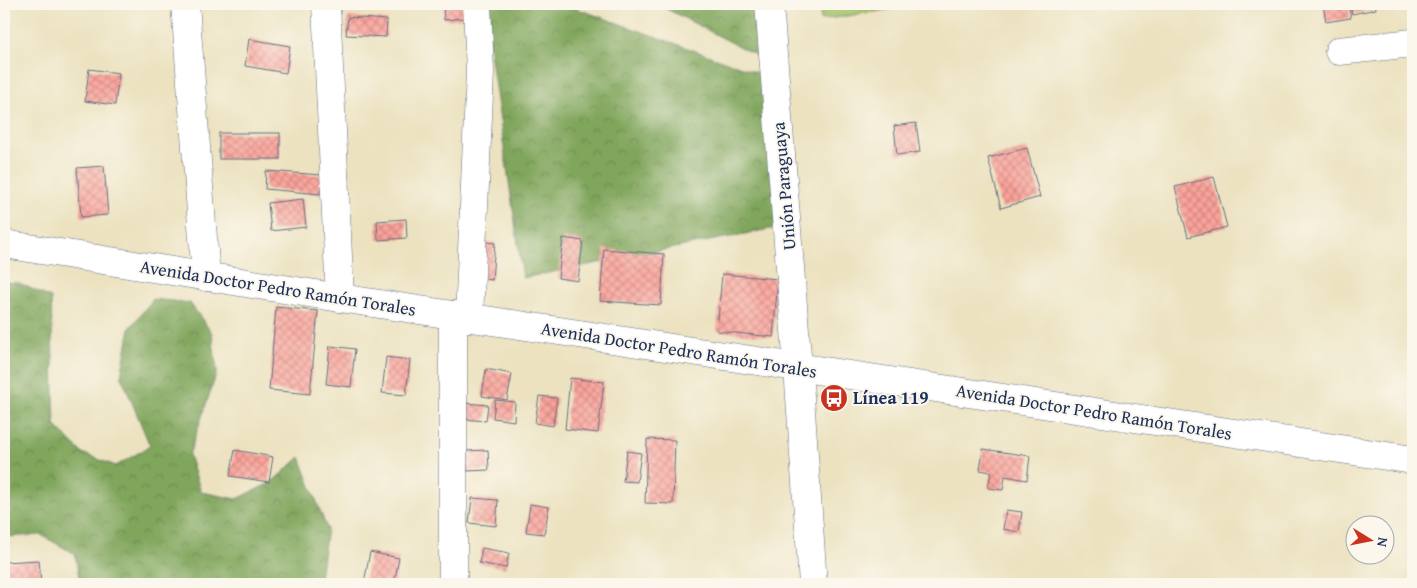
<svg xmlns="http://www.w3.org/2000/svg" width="1417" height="588" viewBox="0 0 1417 588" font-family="'Gentium Book Plus',serif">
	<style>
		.green { fill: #a1c068; stroke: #5e7863 }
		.forest { fill: url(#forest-crowns); stroke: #4e6a5d }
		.building { fill: url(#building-cross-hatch) }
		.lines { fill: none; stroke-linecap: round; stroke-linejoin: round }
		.minor-casing { stroke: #646e80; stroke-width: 29 }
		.minor { stroke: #fff; stroke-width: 28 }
		.labels { text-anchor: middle; stroke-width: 4; stroke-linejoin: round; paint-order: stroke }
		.street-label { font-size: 18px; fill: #1b2f5e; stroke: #fbf7ec }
		.poi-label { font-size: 18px; font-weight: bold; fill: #1b2f5e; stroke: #fbf7ec; text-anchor: start }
	</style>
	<defs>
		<pattern id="forest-crowns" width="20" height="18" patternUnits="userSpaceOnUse" patternTransform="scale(1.25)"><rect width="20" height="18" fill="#80a65c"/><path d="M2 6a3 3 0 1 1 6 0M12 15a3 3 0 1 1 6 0" fill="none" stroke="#68884f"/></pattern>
		<pattern id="building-cross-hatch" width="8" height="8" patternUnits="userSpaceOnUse" patternTransform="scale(1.25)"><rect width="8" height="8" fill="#fca39a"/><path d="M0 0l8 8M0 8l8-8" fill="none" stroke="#cb8581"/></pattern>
	</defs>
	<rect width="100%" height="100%" fill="#fbf7ec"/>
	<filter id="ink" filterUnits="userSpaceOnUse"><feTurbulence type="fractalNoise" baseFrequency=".02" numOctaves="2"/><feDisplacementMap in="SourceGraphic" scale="10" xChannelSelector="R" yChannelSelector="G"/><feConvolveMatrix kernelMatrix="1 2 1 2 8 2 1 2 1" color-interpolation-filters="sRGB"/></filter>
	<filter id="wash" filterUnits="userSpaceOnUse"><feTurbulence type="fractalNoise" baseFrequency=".0096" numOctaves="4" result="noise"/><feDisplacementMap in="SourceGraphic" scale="20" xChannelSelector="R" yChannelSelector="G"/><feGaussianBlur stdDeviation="1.12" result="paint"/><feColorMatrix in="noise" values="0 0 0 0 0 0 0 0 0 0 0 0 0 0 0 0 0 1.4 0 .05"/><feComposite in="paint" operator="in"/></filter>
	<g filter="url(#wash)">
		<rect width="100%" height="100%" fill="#ece2c0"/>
		<path class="green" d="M819 4H926L821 20Z"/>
		<g class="forest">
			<path d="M483 4H564L772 78 785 226 523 278Z"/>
			<path d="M657 4H769L773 64Z"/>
			<path d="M4 282 19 283 51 298 55 425 82 453 116 466 150 446 121 376 130 328 153 299 190 303 212 333 217 372 189 455 201 492 237 499 272 482 300 457 327 529 319 584H80L75 554 41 535 4 537Z"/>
		</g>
		<g id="blocks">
			<g class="building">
				<path d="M443 4H463L464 18 444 20Z"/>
				<path d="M1323 4H1348L1351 18 1326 22Z"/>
				<path d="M1350 4H1375L1376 9 1352 14Z"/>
				<path d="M348 17 387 20 386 37 346 35Z"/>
				<path d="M249 39 290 46 286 73 245 66Z"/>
				<path d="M89 69 119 73 115 105 85 101Z"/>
				<path d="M916 123 920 152 897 155 894 126Z"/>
				<rect x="219" y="133" width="61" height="26"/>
				<path d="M1027 148 1040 197 1001 208 988 158Z"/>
				<path d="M104 166 108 215 81 217 77 168Z"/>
				<path d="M266 171 322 175 320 194 265 189Z"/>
				<path d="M1214 177 1227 227 1188 237 1175 187Z"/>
				<path d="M303 199 306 227 271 231 268 203Z"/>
				<path d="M406 219 407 238 378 240 377 221Z"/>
				<path d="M563 238 583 241 578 281 558 278Z"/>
				<path d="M478 241 495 243 492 280 475 278Z"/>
				<path d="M604 249 664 254 661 305 600 301Z"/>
				<path d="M722 274 778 279 773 337 717 331Z"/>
				<path d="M276 307 318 311 310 394 269 390Z"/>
				<path d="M330 346 355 349 351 387 326 384Z"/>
				<path d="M386 357 410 360 406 395 382 393Z"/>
				<path d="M486 369 512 374 507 400 482 396Z"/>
				<path d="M570 378 604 382 598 433 565 429Z"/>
				<path d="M539 396 557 398 553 426 535 423Z"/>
				<path d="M495 400 515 402 514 421 493 418Z"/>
				<path d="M465 403 488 405 486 421 463 419Z"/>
				<path d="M647 439 675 440 673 504 645 503Z"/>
				<path d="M983 449 1030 456 1027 480 1005 476 1003 490 988 488 991 472 980 470Z"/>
				<path d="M235 450 273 457 269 482 230 476Z"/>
				<path d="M488 450 489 470 467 471 466 451Z"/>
				<path d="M627 451 641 453 637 482 623 481Z"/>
				<path d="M472 498 498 500 496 526 469 523Z"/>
				<path d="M530 504 549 507 544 534 526 532Z"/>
				<path d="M1006 510 1022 512 1019 532 1003 529Z"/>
				<path d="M482 548 509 553 506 568 479 563Z"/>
				<path d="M370 552 399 558 394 584 364 583Z"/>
				<path d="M39 560 41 584H5L4 562Z"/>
			</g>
		</g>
	</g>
	<g filter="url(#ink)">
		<use href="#blocks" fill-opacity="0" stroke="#646e80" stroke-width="1"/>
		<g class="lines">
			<g class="minor-casing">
				<g id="minor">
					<path d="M185 4 206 277"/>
					<path d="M326 4 340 298"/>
					<path d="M769 4 798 368 813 584"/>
					<path d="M1339 51 1413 43"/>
					<path d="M4 244 340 298 1413 460"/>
					<path d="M469 318 480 72 477 4"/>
					<path d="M453 584V315"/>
				</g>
			</g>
			<use href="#minor" class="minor"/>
		</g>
	</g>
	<defs>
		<g id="bus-disc" transform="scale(1.4375)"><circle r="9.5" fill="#c8321e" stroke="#fbf7ec"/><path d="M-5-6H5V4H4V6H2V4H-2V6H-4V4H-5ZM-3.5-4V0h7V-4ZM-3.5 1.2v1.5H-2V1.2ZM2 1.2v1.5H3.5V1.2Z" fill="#fff"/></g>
	</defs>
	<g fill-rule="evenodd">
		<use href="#bus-disc" x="834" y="398"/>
	</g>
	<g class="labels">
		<g class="street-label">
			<text transform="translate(784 186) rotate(-95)" y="6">Unión Paraguaya</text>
			<text transform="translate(278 288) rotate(9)" y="6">Avenida Doctor Pedro Ramón Torales</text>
			<text transform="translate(679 350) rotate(9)" y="6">Avenida Doctor Pedro Ramón Torales</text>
			<text transform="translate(1094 412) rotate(9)" y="6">Avenida Doctor Pedro Ramón Torales</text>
		</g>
		<g class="poi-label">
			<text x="853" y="404">Línea 119</text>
		</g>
	</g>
	<rect width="1417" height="588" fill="none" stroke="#fbf7ec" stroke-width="20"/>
	<g transform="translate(1370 540) rotate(100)"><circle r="24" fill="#fbf7ec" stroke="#a1a7b3"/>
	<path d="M0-4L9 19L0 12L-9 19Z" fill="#c8321e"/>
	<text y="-8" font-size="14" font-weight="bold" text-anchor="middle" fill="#1b2f5e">N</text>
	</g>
</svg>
